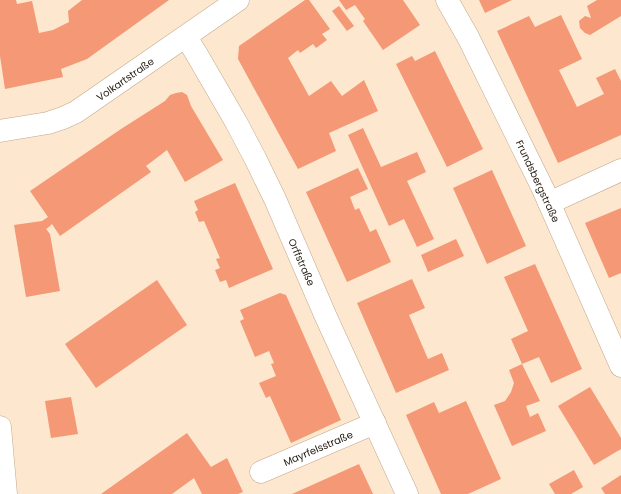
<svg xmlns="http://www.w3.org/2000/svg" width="621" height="494" viewBox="0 0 621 494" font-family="Poppins,sans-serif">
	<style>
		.building { fill: #f49875 }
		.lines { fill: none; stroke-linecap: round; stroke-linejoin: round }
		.street-casing { stroke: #c1a88b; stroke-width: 23 }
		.secondary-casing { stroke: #c1a88b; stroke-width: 23 }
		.street { stroke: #fff; stroke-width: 22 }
		.secondary { stroke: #fff; stroke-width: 22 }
		.labels { text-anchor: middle; stroke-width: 3.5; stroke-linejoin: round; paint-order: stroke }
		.street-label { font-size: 10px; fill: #22190e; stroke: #fff }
	</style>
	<rect width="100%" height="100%" fill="#fde7cf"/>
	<g class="building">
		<path d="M0 0H16L17 4 32 1 39 33 53 30 69 22 68 11 82 0H169L87 59 61 69 63 77 5 89 0 56Z"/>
		<path d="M305 0H309L330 29 322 34 327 40 316 48 313 44 300 53 298 50 288 58 309 96 331 81 342 96 364 80 378 111 329 133 336 151 298 169 238 59 239 46Z"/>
		<path d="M339 0H403L420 25 383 50 363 21 365 19 355 5 346 10Z"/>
		<path d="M479 0H512L485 13Z"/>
		<path d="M597 0H621V16L590 35 585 33 580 28 579 21 585 16 591 18 587 6Z"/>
		<path d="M339 6 354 26 347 31 332 11Z"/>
		<path d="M561 15 582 59 559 70 577 107 604 94 596 78 615 69 621 81V135L558 163 497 31 529 16 535 27Z"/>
		<path d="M435 51 483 149 447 167 396 64 412 56 415 61Z"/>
		<path d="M182 92 187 95 191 106 223 160 185 182 167 150 146 166 151 172 60 236 52 224 49 227 46 229 50 234 60 291 26 297 14 225 42 221 48 217 30 191 121 129 165 101 170 95 176 93Z"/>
		<path d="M363 128 381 167 417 152 426 172 407 181 434 239 417 247 404 219 389 226 348 135Z"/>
		<path d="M358 168 368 189 350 197 355 210 359 208 370 232 376 229 391 262 347 282 306 192Z"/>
		<path d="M492 170 526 246 487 264 453 188Z"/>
		<path d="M235 183 273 269 229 288 226 280 220 282 215 270 220 268 216 259 220 258 204 221 199 222 195 212 198 210 194 201Z"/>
		<path d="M621 208V273L609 278 585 223Z"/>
		<path d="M456 239 464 256 428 272 421 255Z"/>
		<path d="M535 264 582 369 551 383 539 357 522 364 511 339 528 331 504 277Z"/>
		<path d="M412 279 425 308 409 315 428 359 442 353 449 370 396 393 357 303Z"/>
		<path d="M157 280 187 325 96 388 65 344Z"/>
		<path d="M280 293 286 295 341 420 291 443 270 396 266 398 259 383 276 376 271 364 274 363 269 351 255 357 240 321 244 319 240 310Z"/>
		<path d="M522 364 540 401 526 406 530 417 538 413 546 431 512 446 494 405 505 401 511 392 514 383 509 370Z"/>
		<path d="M590 387 621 438V449L594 465 558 406Z"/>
		<path d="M71 397 78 434 51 438 45 401Z"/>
		<path d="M466 401 501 479 468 494H441L406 415 434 402 439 413Z"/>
		<path d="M187 433 211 467 227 458 243 492 238 494H202L194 478 172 494H101Z"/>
		<path d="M359 464 373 494H292Z"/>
		<path d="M574 470 583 487 571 494H555L549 484Z"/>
		<path d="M621 475V494H605L601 488Z"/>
	</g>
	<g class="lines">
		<g class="street-casing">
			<g id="street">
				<path d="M447 0 468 37 543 189 621 366"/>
				<path d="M186 37 196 53 236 122 255 158 275 199 326 317 407 494"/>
				<path d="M0 131 48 123 63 118 76 112 238 0"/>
				<path d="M549 203 621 170"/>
				<path d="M261 472 375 423"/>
			</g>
		</g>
		<g class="secondary-casing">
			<path id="secondary" d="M0 427 6 494"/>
		</g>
		<use href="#street" class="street"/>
		<use href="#secondary" class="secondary"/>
	</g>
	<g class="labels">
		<g class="street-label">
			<text transform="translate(125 79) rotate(-35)" y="4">Volkartstraße</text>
			<text transform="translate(538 181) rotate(65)" y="4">Frundsbergstraße</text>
			<text transform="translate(302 262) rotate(66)" y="4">Orffstraße</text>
			<text transform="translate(318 448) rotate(-23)" y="4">Mayrfelsstraße</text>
		</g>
	</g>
</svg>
